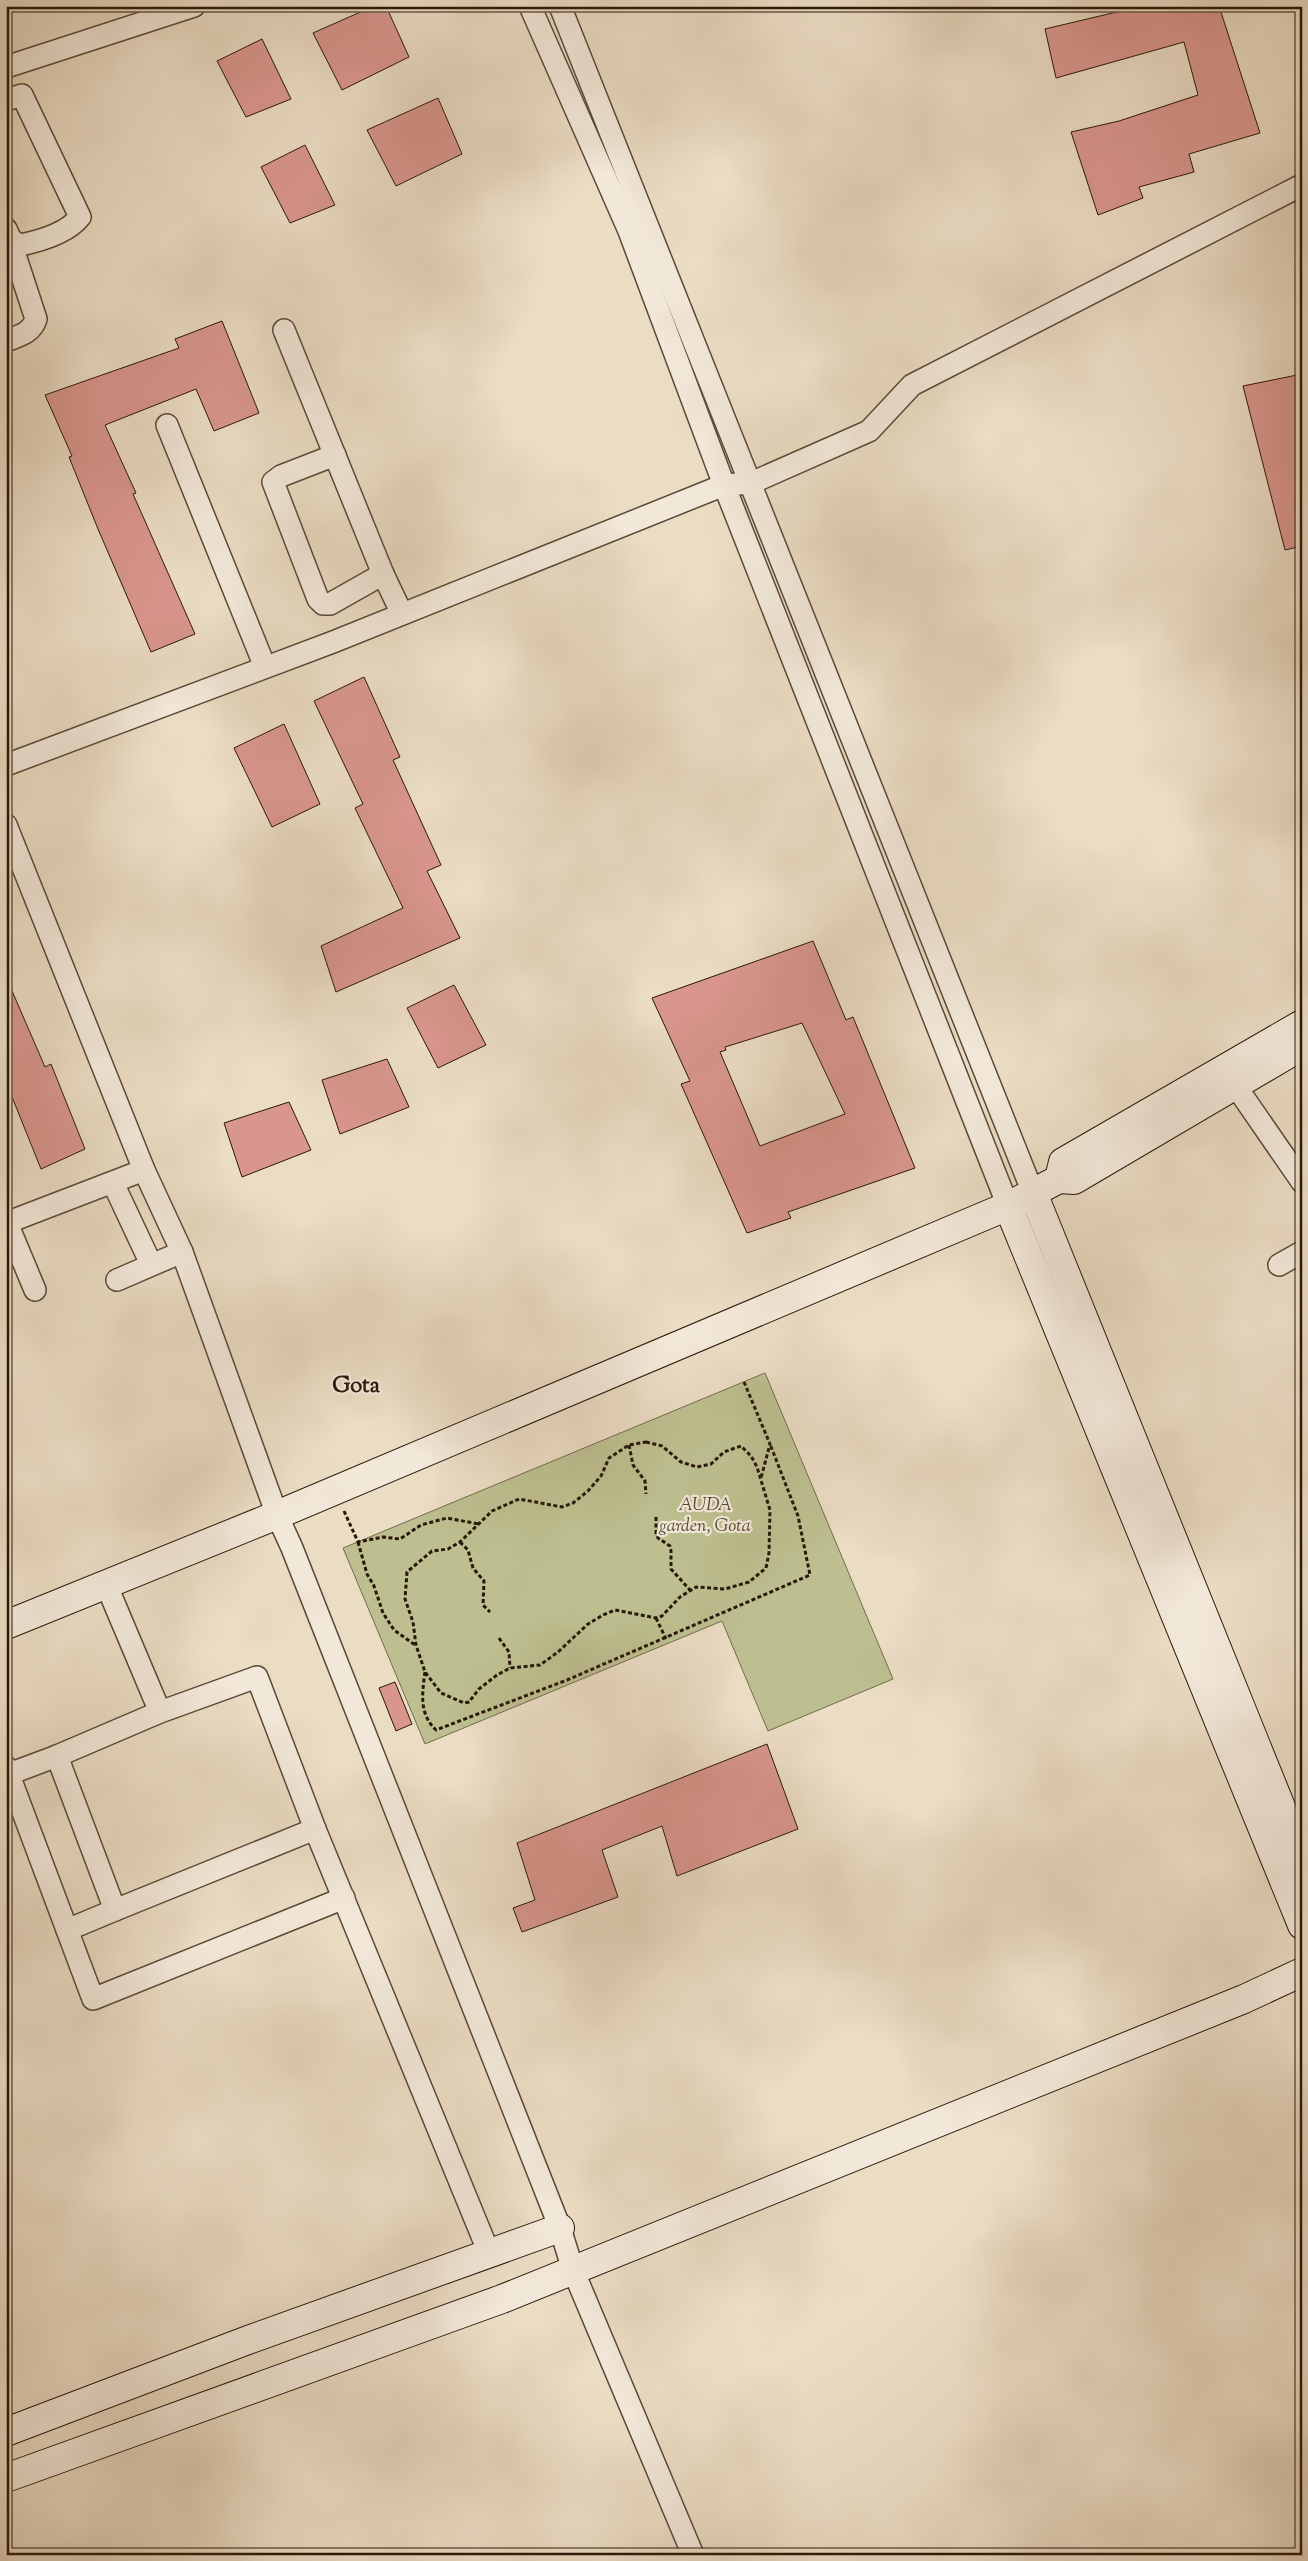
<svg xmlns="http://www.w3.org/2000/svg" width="1308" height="2561" viewBox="0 0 1308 2561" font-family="'Sorts Mill Goudy',serif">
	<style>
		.green { fill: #bdbf90; stroke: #736c4c }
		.building { fill: #d9968d; stroke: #291809; fill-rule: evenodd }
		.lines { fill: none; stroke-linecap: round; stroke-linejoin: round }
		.street-casing { stroke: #5a4938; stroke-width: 24 }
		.secondary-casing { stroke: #291809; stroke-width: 30 }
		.path { stroke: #291809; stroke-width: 3; stroke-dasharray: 4 2.5; stroke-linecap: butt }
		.street { stroke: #f2e8d9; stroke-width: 21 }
		.secondary { stroke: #f2e8d9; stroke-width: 28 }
		.labels { text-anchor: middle; stroke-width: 4.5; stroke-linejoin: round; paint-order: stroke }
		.park-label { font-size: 18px; font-style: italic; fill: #554a32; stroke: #f2e8d9 }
		.district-label { font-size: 22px; font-weight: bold; fill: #291809; stroke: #f2e8d9 }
	</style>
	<rect width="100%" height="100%" fill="#ebdcc4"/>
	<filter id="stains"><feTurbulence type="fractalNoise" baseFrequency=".004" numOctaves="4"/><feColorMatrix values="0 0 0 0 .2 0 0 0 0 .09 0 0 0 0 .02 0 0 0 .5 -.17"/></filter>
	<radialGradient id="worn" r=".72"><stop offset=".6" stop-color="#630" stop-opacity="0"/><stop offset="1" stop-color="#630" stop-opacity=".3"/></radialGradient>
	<path class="green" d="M765 1373 893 1679 768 1731 722 1621 425 1744 343 1548Z"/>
	<g class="building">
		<path d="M374 6H386L409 57 342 90 313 33Z"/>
		<path d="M1142 6H1219L1260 133 1189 154 1194 172 1139 187 1143 198 1098 215 1071 132 1119 121 1198 95 1184 42 1056 78 1045 29Z"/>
		<path d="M262 39 291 99 246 117 217 61Z"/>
		<path d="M438 98 462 154 396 186 367 130Z"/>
		<path d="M305 145 335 205 290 223 261 167Z"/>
		<path d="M222 321 259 413 214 431 196 389 105 425 136 493 133 494 195 634 151 652 98 529 69 457 72 456 45 395 179 348 175 339Z"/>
		<path d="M1302 374V546L1285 550 1243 386Z"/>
		<path d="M364 677 400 757 393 760 441 865 427 871 460 938 336 992 321 946 403 908 355 808 363 804 314 701Z"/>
		<path d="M284 724 320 804 272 827 234 748Z"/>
		<path d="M813 941 846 1020 853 1017 915 1168 788 1212 791 1218 747 1233 681 1084 690 1081 652 998ZM802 1023 845 1114 760 1146 720 1052 726 1050 725 1047Z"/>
		<path d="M6 977 45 1067 51 1064 85 1149 41 1169 6 1082Z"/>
		<path d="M454 985 486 1045 438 1068 407 1008Z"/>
		<path d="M387 1059 409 1107 340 1134 322 1080Z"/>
		<path d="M289 1102 311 1150 242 1177 224 1123Z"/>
		<path d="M395 1682 412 1724 396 1731 379 1688Z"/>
		<path d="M767 1744 798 1829 677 1876 662 1826 602 1850 618 1897 522 1932 513 1908 535 1900 517 1843Z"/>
	</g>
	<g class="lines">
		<g class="street-casing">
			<g id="street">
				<path d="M530 6 629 231 724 485 1008 1206"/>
				<path d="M560 6 1033 1193"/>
				<path d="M6 67 194 6"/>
				<path d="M6 100 22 95 80 217C67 233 40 241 20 245L11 240 6 229"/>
				<path d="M284 330 383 574 402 614"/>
				<path d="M6 341C18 336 32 333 36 319L16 258"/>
				<path d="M167 425 265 667"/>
				<path d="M335 455 281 476 273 482 318 599 323 604H330L383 574"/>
				<path d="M6 765 333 642 724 485 751 483 869 431 912 385 1302 185"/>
				<path d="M6 825 144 1170 182 1252 277 1515 292 1548 560 2228 573 2270 693 2555"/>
				<path d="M1235 1085 1302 1182"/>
				<path d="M113 1183 151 1264"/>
				<path d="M6 1223 144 1170"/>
				<path d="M7 1223 35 1290"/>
				<path d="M1279 1265 1302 1252"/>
				<path d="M117 1280 182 1252"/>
				<path d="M106 1584 160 1712 257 1677 315 1829 115 1910 57 1756 160 1712"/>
				<path d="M6 1767 93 1999 344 1898"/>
				<path d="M9 1774 57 1756"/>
				<path d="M315 1829 489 2253"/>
				<path d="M67 1930 115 1910"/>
			</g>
		</g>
		<g class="secondary-casing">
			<g id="secondary">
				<path d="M1059 1179 1063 1162 1302 1024"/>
				<path d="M1033 1193 1302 1859"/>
				<path d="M1008 1206 1302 1925"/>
				<path d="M6 1625 277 1515 1008 1206 1059 1179 1074 1180 1302 1046"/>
				<path d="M6 2432 248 2340 560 2228"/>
				<path d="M6 2478 502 2299 1244 1999 1302 1972"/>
			</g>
		</g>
		<g class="path">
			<path d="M744 1382 770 1444 761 1478"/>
			<path d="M646 1442 662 1446 681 1462 697 1467 711 1464 724 1452 741 1446 751 1456 757 1467 770 1510 769 1553 766 1568 749 1582 725 1589 696 1587 680 1597 662 1616 656 1618 615 1610 603 1615 588 1624 558 1652 540 1665 510 1668 497 1675 479 1689 469 1702 464 1703 441 1693 425 1672 416 1645 413 1622 405 1599 407 1572 432 1551 448 1549 460 1542 492 1511 519 1499 562 1507 573 1503 588 1491 601 1476 609 1458 629 1445Z"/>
			<path d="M629 1445 633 1465 645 1481 646 1494"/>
			<path d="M344 1511 358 1542 383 1537 400 1539 421 1525 447 1518 479 1524"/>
			<path d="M656 1517V1533L658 1538 670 1546 671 1551V1569L690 1590"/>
			<path d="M358 1542 367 1574 374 1586 383 1613 394 1630 415 1645"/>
			<path d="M460 1542 468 1550 473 1568 484 1581 483 1605 490 1612"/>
			<path d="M656 1618 666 1639"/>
			<path d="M499 1638 509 1652 510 1668"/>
			<path d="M425 1672C422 1694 419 1714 436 1730L567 1680 810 1575 798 1516 770 1444"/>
		</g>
		<use href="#street" class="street"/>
		<use href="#secondary" class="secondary"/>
	</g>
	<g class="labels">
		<g class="park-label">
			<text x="705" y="1510">AUDA<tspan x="705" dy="21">garden, Gota</tspan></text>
		</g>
		<g class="district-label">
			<text x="356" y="1392">Gota</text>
		</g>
	</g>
	<rect width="1308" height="2561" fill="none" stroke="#ebdcc4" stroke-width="25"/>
	<rect x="8" y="8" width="1293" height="2546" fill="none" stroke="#291809" stroke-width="2.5"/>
	<rect x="12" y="12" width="1283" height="2536" fill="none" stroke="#291809"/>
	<rect width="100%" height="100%" filter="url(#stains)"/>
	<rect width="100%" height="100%" fill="url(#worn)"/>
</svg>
